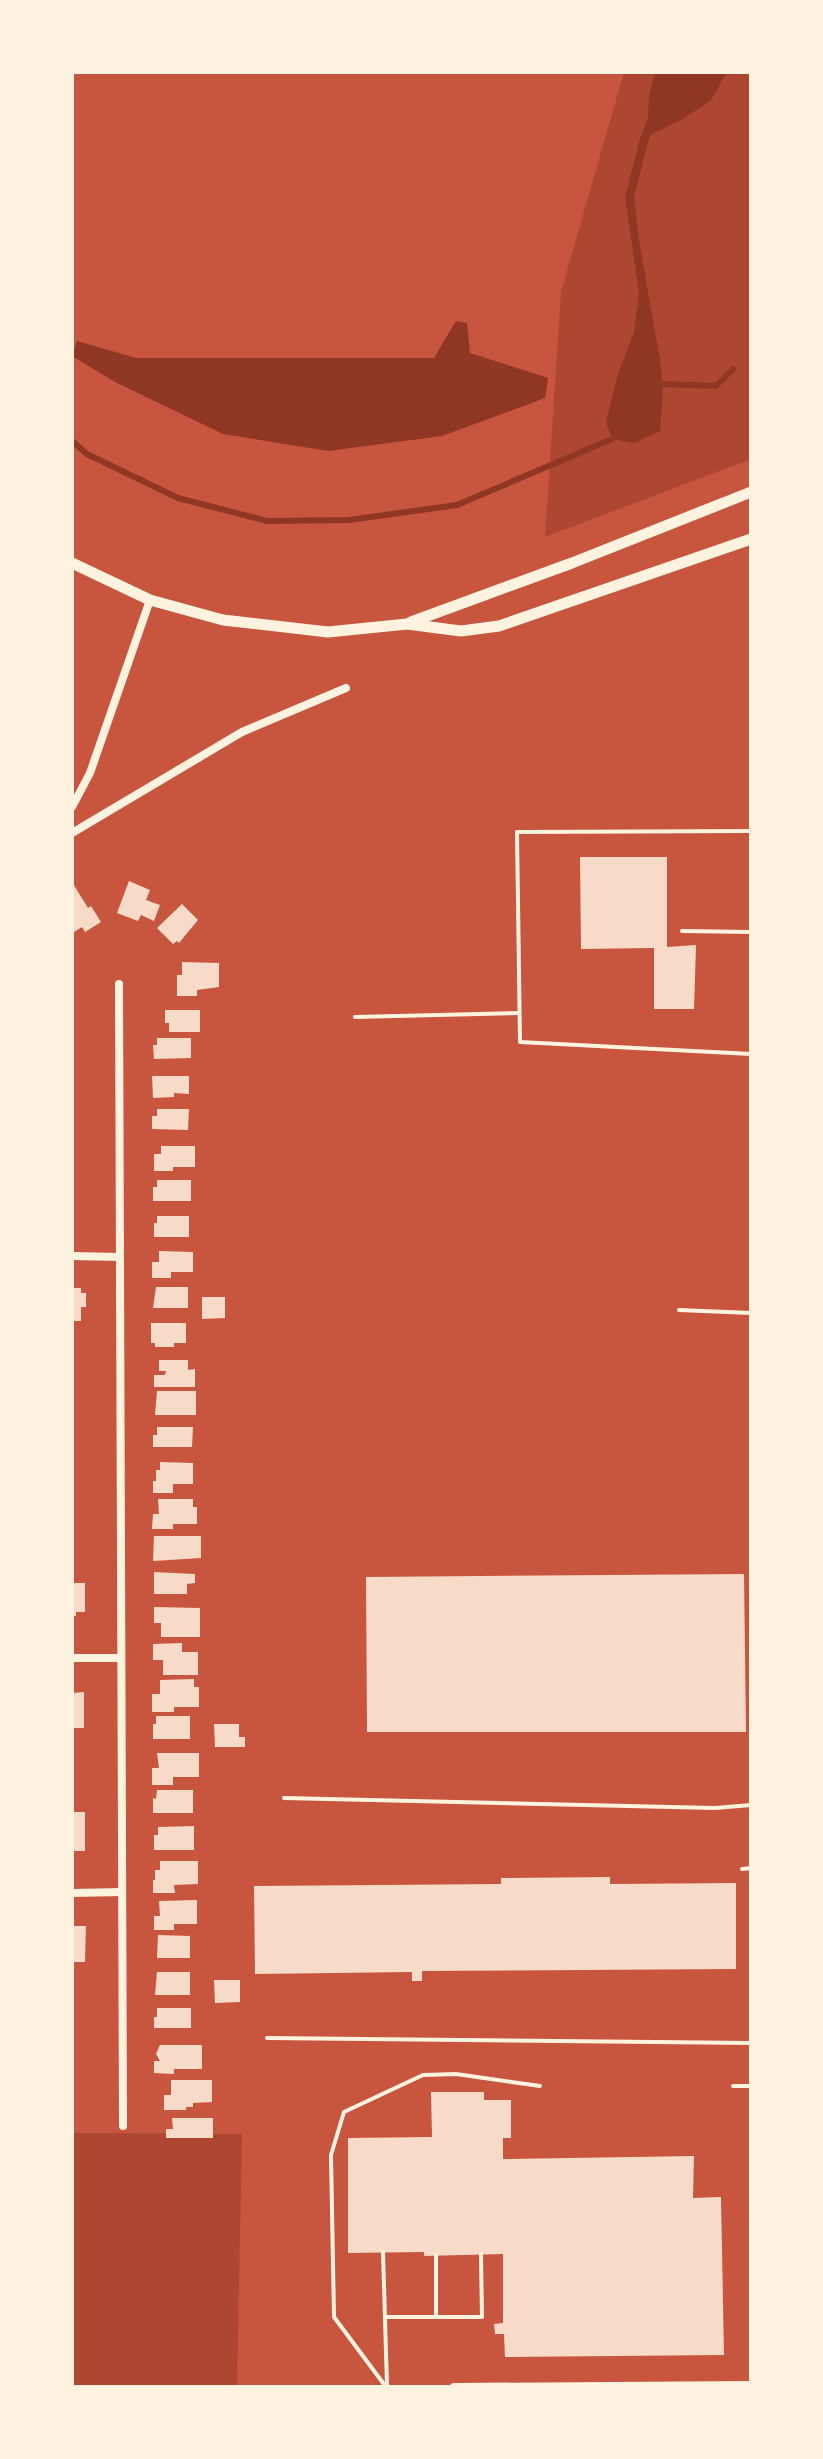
<svg xmlns="http://www.w3.org/2000/svg" width="823" height="2459" viewBox="0 0 823 2459" font-family="Signika,sans-serif">
	<style>
		.green { fill: #ae4732 }
		.water { fill: #8f3625 }
		.lines { fill: none; stroke-linecap: round; stroke-linejoin: round }
		.stream { stroke: #8f3625; stroke-width: 6 }
		.building { fill: #f7dbc8 }
		.service { stroke: #fff3e0; stroke-width: 4 }
		.minor { stroke: #fff3e0; stroke-width: 8 }
		.tertiary { stroke: #fff3e0; stroke-width: 11 }
	</style>
	<rect width="100%" height="100%" fill="#c8553d"/>
	<g class="green">
		<path d="M624 72H751V459L545 537 561 292Z"/>
		<path d="M72 2133 242 2134 237 2387H72Z"/>
	</g>
	<g class="water">
		<path d="M655 72H727L711 100 683 119 650 135 634 197 639 240 660 360 663 392 660 431 634 443 612 439 606 422 618 374 634 332 639 293 625 197 639 142 648 118 649 96Z"/>
		<path d="M456 321 467 323 470 353 548 378 545 398 442 436 328 451 223 434 115 382 72 356 77 341 136 358H434Z"/>
	</g>
	<g class="lines">
		<g class="stream">
			<path d="M662 384 716 386 733 369"/>
			<path d="M72 441 87 454 178 498 267 521 349 520 457 505 612 439"/>
		</g>
	</g>
	<g class="building">
		<path d="M580 857H667V947L696 945 694 1009H654V948L581 949Z"/>
		<path d="M129 881 150 890 146 900 160 905 154 921 141 915 138 921 117 913Z"/>
		<path d="M72 882 88 908 91 906 101 922 85 932 82 927 74 932 72 929Z"/>
		<path d="M182 904 198 920 179 943 177 941 173 944 157 928Z"/>
		<path d="M182 962 219 963V987L197 990V996H177V975H182Z"/>
		<path d="M165 1010H200V1032H169V1023H165Z"/>
		<path d="M157 1038H191V1058L154 1059 153 1045H157Z"/>
		<path d="M152 1076H189V1094L174 1093V1097L153 1098Z"/>
		<path d="M157 1109H189L188 1130 152 1129V1116H157Z"/>
		<path d="M161 1146H195V1167H173V1171H154V1154H161Z"/>
		<path d="M157 1180H191V1201H153V1187H157Z"/>
		<path d="M157 1216H189V1237H154V1223H157Z"/>
		<path d="M159 1251 193 1252V1272H171V1278H152V1262H159Z"/>
		<path d="M156 1287H188V1308H153Z"/>
		<path d="M72 1288H81V1293H86V1307H81V1321H72Z"/>
		<path d="M202 1297H225V1318L202 1319Z"/>
		<path d="M151 1323H186V1343H174V1347H155V1343H151Z"/>
		<path d="M159 1360H188V1370L195 1369V1387H154V1375H165L166 1371H159Z"/>
		<path d="M157 1391H196V1415H155Z"/>
		<path d="M157 1427H193L192 1447H153V1435H157Z"/>
		<path d="M160 1462 193 1463V1484H173V1493H153V1481H156V1470H160Z"/>
		<path d="M158 1499H193V1507H197V1524H173V1529H152L153 1514H159Z"/>
		<path d="M154 1536H201V1558L153 1561Z"/>
		<path d="M154 1572 195 1574V1583L187 1584V1594H154Z"/>
		<path d="M744 1574 746 1732H367L366 1577Z"/>
		<path d="M72 1583H85V1612H76V1616H72Z"/>
		<path d="M154 1607 200 1608V1637H161V1623H154Z"/>
		<path d="M182 1643V1652H198V1675H163V1660H153V1644Z"/>
		<path d="M194 1679V1687H199V1707H174V1712H152V1694H160V1680Z"/>
		<path d="M84 1692V1728H72V1693Z"/>
		<path d="M156 1716H190V1739H153V1724H156Z"/>
		<path d="M214 1724H239V1737H245V1747H215Z"/>
		<path d="M157 1753H199V1777H173V1785H152V1768H159Z"/>
		<path d="M157 1790H193V1813H153V1798L156 1799Z"/>
		<rect x="72" y="1812" width="13" height="39"/>
		<path d="M194 1826V1850H154V1835H158V1827Z"/>
		<path d="M160 1861H198V1884L174 1885 175 1893H153V1880H155V1870H160Z"/>
		<path d="M610 1877V1884L736 1883V1969L422 1971V1981H412V1972L255 1974 254 1886 501 1884V1878Z"/>
		<path d="M197 1900V1924H174V1930H154V1916H160L159 1901Z"/>
		<path d="M72 1926H86L85 1962H72Z"/>
		<path d="M158 1935 190 1936V1958H157Z"/>
		<path d="M157 1972H190V1995H155Z"/>
		<path d="M214 1980H240V2002L215 2003Z"/>
		<path d="M157 2008H191V2028H154V2017H157Z"/>
		<path d="M160 2045H202V2069H174V2074L154 2073V2061H160L156 2054Z"/>
		<path d="M171 2080H212V2102L193 2103V2107H186V2110H164V2095H171Z"/>
		<path d="M431 2092H484V2100H511V2138H503V2159L694 2156 693 2198 721 2197 724 2355 505 2357 504 2334H495L494 2324 503 2323V2254L424 2256V2252L348 2253V2138L432 2137Z"/>
		<path d="M172 2118H213V2138H166V2129H173Z"/>
	</g>
	<g class="lines">
		<g class="service">
			<path d="M751 831 517 832 520 1042 751 1054"/>
			<path d="M682 931 751 932"/>
			<path d="M355 1017 519 1013"/>
			<path d="M679 1310 751 1313"/>
			<path d="M284 1798 715 1808 751 1805"/>
			<path d="M742 1869 751 1868"/>
			<path d="M267 2038 751 2043"/>
			<path d="M733 2086H751"/>
			<path d="M383 2252 387 2385"/>
			<path d="M436 2255V2317"/>
			<path d="M385 2317H482L481 2254"/>
			<path d="M386 2387 334 2317 331 2155 344 2112 423 2075 456 2074 540 2086"/>
		</g>
		<g class="minor">
			<path d="M72 807 90 773 150 600"/>
			<path d="M72 833 242 732 346 688"/>
			<path d="M119 984 123 2126"/>
			<path d="M72 1256 120 1257"/>
			<path d="M72 1658H121"/>
			<path d="M72 1893 122 1892"/>
			<path d="M454 2387 751 2385"/>
		</g>
		<g class="tertiary">
			<path d="M72 563 150 600 223 620 328 632 407 624 461 631 499 626 751 539"/>
			<path d="M411 622 572 563 751 492"/>
		</g>
	</g>
	<rect width="823" height="2459" fill="none" stroke="#fff3e0" stroke-width="148"/>
</svg>
